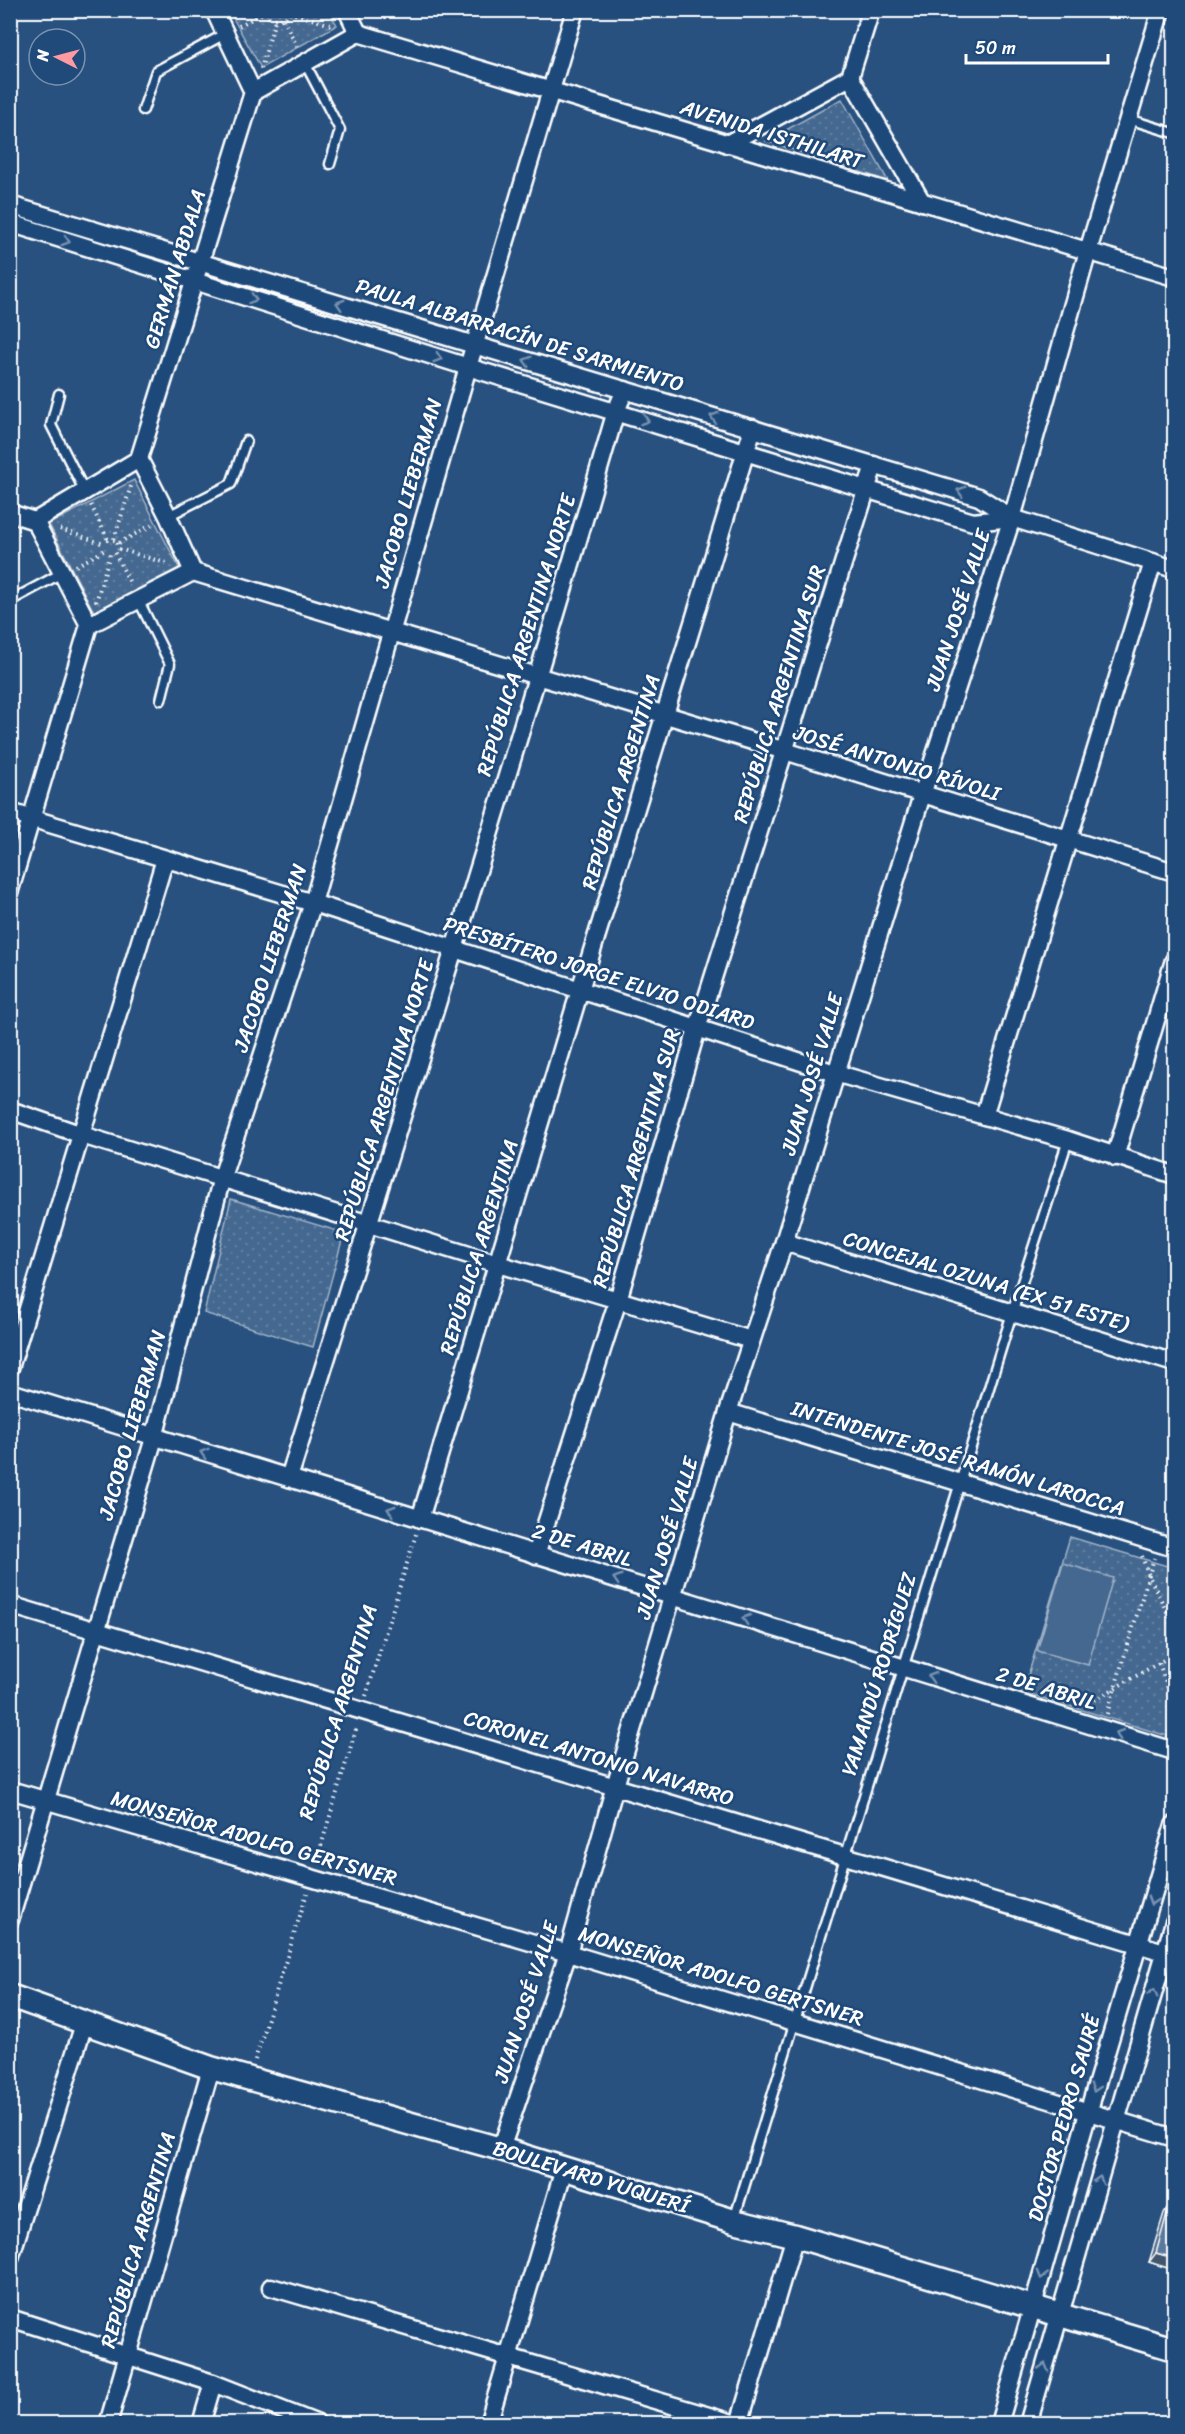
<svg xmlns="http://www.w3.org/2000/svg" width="1185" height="2434" viewBox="0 0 1185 2434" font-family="Sriracha,sans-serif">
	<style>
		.grass { fill: url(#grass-dots); stroke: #a2b4c8; stroke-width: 1.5 }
		.garden { fill: #446890; stroke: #a2b4c8; stroke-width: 1.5 }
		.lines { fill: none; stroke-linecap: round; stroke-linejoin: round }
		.lane-casing { stroke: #fff; stroke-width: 13 }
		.street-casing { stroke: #fff; stroke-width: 21 }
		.secondary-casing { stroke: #fff; stroke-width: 27 }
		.path { stroke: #fff; stroke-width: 4; stroke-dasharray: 1.5 4.5; stroke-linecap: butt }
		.lane { stroke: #1f4a7a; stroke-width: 8 }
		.street { stroke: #1f4a7a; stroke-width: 16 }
		.secondary { stroke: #1f4a7a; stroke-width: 22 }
		.wall { fill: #4d6987; stroke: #fff; stroke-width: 1.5 }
		.shaded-wall { fill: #3f556e; stroke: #fff; stroke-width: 1.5 }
		.building { fill: #5a7a9d; stroke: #fff; stroke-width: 1.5 }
		.oneway { stroke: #7992af }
		.labels { text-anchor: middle; stroke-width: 5; stroke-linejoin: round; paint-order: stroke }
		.street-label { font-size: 21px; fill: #fff; stroke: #1f4a7a }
	</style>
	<defs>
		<pattern id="grass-dots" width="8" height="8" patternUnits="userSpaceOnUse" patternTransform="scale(1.5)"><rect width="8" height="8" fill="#446890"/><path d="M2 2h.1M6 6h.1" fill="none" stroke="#607fa1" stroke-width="1.8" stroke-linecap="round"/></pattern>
	</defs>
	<rect width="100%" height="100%" fill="#28517f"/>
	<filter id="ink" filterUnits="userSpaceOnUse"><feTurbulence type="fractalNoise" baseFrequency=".0167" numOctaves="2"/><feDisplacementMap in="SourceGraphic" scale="12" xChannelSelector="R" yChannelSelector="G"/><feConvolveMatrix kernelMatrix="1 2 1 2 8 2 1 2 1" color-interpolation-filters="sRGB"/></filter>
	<g filter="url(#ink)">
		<g class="grass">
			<path d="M229 11H329L337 25 261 68Z"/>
			<path d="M842 99 888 181 766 141Z"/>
			<path d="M134 480 179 568 94 612 49 524Z"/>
			<path d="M231 1199 344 1233 313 1347 204 1313Z"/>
			<path d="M1070 1537 1174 1568V1738L1023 1692Z"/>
		</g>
		<path class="garden" d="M1063 1563 1113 1578 1088 1665 1037 1651Z"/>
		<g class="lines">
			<g class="lane-casing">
				<g id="lane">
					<path d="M305 63 340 130 330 164"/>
					<path d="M143 110 156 71 225 34"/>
					<path d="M1128 119 1174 133"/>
					<path d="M59 394 51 425 85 492"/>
					<path d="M168 516 231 484 246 441"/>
					<path d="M138 599 170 664 161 700"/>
					<path d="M10 601 62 573"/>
					<path d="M734 2220 1012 1313 1068 1140"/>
				</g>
			</g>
			<g class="street-casing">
				<g id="street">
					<path d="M214 10 253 92"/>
					<path d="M358 33 1174 277"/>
					<path d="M850 77 871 10"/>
					<path d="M253 92 358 33 347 10"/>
					<path d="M727 144 850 77 922 202"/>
					<path d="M10 205 979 497 1012 518 1174 569"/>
					<path d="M10 223 468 367 973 522 1012 518"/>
					<path d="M139 459 253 92"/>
					<path d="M139 459 168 516 193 572"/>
					<path d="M10 513 35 521"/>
					<path d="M35 521 139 459"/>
					<path d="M35 521 89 625"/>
					<path d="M193 572 785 751 1174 872"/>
					<path d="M89 625 193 572"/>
					<path d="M10 812 313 903 835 1073 1068 1140 1174 1175"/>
					<path d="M10 890 89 625"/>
					<path d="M10 1110 82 1135 498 1264 751 1340"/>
					<path d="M984 1116 1153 562"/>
					<path d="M1115 1157 1174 960"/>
					<path d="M784 1242 1174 1363"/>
					<path d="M10 1368 165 859"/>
					<path d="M10 1392 1174 1751"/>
					<path d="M728 1412 1174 1548"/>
					<path d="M289 1478C400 1123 512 768 616 411L625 390"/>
					<path d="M420 1519 580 990 753 428"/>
					<path d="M536 1555 618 1300 697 1029 874 465"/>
					<path d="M10 1605 1174 1955"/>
					<path d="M10 1790 568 1953 1174 2138"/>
					<path d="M10 1920 154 1438 222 1177 313 903 468 367 575 10"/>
					<path d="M501 2149 568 1953 615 1786 728 1412 784 1242 922 795 1012 518 1088 251 1161 10"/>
					<path d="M10 2258 84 2024"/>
					<path d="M271 2287 736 2424"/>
					<path d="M10 2318 213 2383 318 2424"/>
					<path d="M108 2424 211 2068"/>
					<path d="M201 2424 213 2383"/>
					<path d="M488 2424 564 2169"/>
					<path d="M739 2424 795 2236"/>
					<path d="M999 2424 1088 2113 1174 1825"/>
					<path d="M1028 2424 1174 1922"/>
				</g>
			</g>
			<g class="secondary-casing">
				<path id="secondary" d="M10 1996 211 2068 501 2149 734 2221 795 2236 1174 2349"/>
			</g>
			<g class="path">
				<path d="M267 11 269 17 279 20 286 17 289 11"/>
				<path d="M289 12 334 26"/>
				<path d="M283 19 298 48"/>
				<path d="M239 26 266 11"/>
				<path d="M261 69 275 20"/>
				<path d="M91 505 108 540"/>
				<path d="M60 529 104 544"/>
				<path d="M114 539 132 483"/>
				<path d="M107 540H116L119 549"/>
				<path d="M119 543 155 523"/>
				<path d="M119 549 169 564"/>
				<path d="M115 553 131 585"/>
				<path d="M76 566 105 550"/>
				<path d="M96 602 110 554"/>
				<path d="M1142 1556 1149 1576 1174 1626"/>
				<path d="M1159 1663 1174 1705"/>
				<path d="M366 1696 416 1534"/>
				<path d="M1084 1706 1174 1654"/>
				<path d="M1107 1714 1154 1558"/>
				<path d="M316 1863 357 1726"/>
				<path d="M255 2060 307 1893"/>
			</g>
			<use href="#lane" class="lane"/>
			<use href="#street" class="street"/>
			<use href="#secondary" class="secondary"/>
		</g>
		<path class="wall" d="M1170 2203 1174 2270 1149 2262 1164 2213Z"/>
		<path class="shaded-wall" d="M1156 2253 1174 2258V2270L1149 2262Z"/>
		<path class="building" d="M1170 2203 1174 2205V2258L1156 2253Z"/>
		<defs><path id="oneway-chevron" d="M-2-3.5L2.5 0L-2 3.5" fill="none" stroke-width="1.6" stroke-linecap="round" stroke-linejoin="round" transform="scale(1.5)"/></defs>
		<g class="oneway">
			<use href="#oneway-chevron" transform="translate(66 241) rotate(17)"/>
			<use href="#oneway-chevron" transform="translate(253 299) rotate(18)"/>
			<use href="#oneway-chevron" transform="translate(340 304) rotate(-163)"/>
			<use href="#oneway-chevron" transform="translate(438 358) rotate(18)"/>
			<use href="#oneway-chevron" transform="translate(527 361) rotate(-163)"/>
			<use href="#oneway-chevron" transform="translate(714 417) rotate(-163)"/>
			<use href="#oneway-chevron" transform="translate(645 420) rotate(18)"/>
			<use href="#oneway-chevron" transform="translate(961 491) rotate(-163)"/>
			<use href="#oneway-chevron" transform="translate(204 1453) rotate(-163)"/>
			<use href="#oneway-chevron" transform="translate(391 1510) rotate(-163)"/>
			<use href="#oneway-chevron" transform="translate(617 1579) rotate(-163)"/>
			<use href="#oneway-chevron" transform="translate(746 1619) rotate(-163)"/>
			<use href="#oneway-chevron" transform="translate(932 1677) rotate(-163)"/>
			<use href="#oneway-chevron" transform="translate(1119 1734) rotate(-163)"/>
			<use href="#oneway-chevron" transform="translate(1152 1901) rotate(107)"/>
			<use href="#oneway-chevron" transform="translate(1153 1993) rotate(-74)"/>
			<use href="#oneway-chevron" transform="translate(1095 2088) rotate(107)"/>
			<use href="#oneway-chevron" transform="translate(1099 2180) rotate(-73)"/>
			<use href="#oneway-chevron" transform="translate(1042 2275) rotate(106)"/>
			<use href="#oneway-chevron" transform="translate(1044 2367) rotate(-74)"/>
		</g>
	</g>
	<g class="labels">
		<g class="street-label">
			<text transform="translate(772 134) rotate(17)" y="7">AVENIDA ISTHILART</text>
			<text transform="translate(175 269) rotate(-73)" y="7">GERMÁN ABDALA</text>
			<text transform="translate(520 335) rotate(17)" y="7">PAULA ALBARRACÍN DE SARMIENTO</text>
			<text transform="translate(408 493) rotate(-74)" y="7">JACOBO LIEBERMAN</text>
			<text transform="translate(958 610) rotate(-72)" y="7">JUAN JOSÉ VALLE</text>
			<text transform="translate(526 635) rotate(-73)" y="7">REPÚBLICA ARGENTINA NORTE</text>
			<text transform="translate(779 694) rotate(-73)" y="7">REPÚBLICA ARGENTINA SUR</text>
			<text transform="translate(897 763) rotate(17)" y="7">JOSÉ ANTONIO RÍVOLI</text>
			<text transform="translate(621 782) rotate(-73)" y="7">REPÚBLICA ARGENTINA</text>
			<text transform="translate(270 958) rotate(-72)" y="7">JACOBO LIEBERMAN</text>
			<text transform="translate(599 973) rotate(18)" y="7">PRESBÍTERO JORGE ELVIO ODIARD</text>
			<text transform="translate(812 1074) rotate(-73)" y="7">JUAN JOSÉ VALLE</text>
			<text transform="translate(384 1100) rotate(-73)" y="7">REPÚBLICA ARGENTINA NORTE</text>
			<text transform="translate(636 1158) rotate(-74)" y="7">REPÚBLICA ARGENTINA SUR</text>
			<text transform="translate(479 1247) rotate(-73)" y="7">REPÚBLICA ARGENTINA</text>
			<text transform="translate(986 1281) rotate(17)" y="7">CONCEJAL OZUNA (EX 51 ESTE)</text>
			<text transform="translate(132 1425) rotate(-74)" y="7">JACOBO LIEBERMAN</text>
			<text transform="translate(958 1458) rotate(17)" y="7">INTENDENTE JOSÉ RAMÓN LAROCCA</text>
			<text transform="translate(667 1538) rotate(-73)" y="7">JUAN JOSÉ VALLE</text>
			<text transform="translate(582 1545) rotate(17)" y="7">2 DE ABRIL</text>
			<text transform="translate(879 1674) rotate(-73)" y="7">YAMANDÚ RODRÍGUEZ</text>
			<text transform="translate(1046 1688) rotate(17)" y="7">2 DE ABRIL</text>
			<text transform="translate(338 1712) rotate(-73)" y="7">REPÚBLICA ARGENTINA</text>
			<text transform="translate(599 1758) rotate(17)" y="7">CORONEL ANTONIO NAVARRO</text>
			<text transform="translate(254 1838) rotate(16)" y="7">MONSEÑOR ADOLFO GERTSNER</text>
			<text transform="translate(721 1976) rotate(17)" y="7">MONSEÑOR ADOLFO GERTSNER</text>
			<text transform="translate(526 2002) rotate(-72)" y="7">JUAN JOSÉ VALLE</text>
			<text transform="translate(1064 2118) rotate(-74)" y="7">DOCTOR PEDRO SAURÉ</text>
			<text transform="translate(591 2177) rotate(17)" y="7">BOULEVARD YUQUERÍ</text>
			<text transform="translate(138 2240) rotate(-74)" y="7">REPÚBLICA ARGENTINA</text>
		</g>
	</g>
	<rect width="1185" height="2434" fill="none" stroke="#1f4a7a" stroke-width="36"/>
	<rect x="18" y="18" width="1149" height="2398" fill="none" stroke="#fff" stroke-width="2" filter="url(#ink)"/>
	<g transform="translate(57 57) rotate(276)"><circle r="28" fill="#1f4a7a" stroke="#7992af" stroke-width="1.5"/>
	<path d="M0-4.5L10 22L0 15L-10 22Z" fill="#ff9aa2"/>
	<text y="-9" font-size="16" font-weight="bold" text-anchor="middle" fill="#ffffff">N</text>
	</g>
	<path d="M966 54v9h142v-9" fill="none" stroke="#ffffff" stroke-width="3"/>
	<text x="975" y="54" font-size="18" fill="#ffffff" stroke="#1f4a7a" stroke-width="4.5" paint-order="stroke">50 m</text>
</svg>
